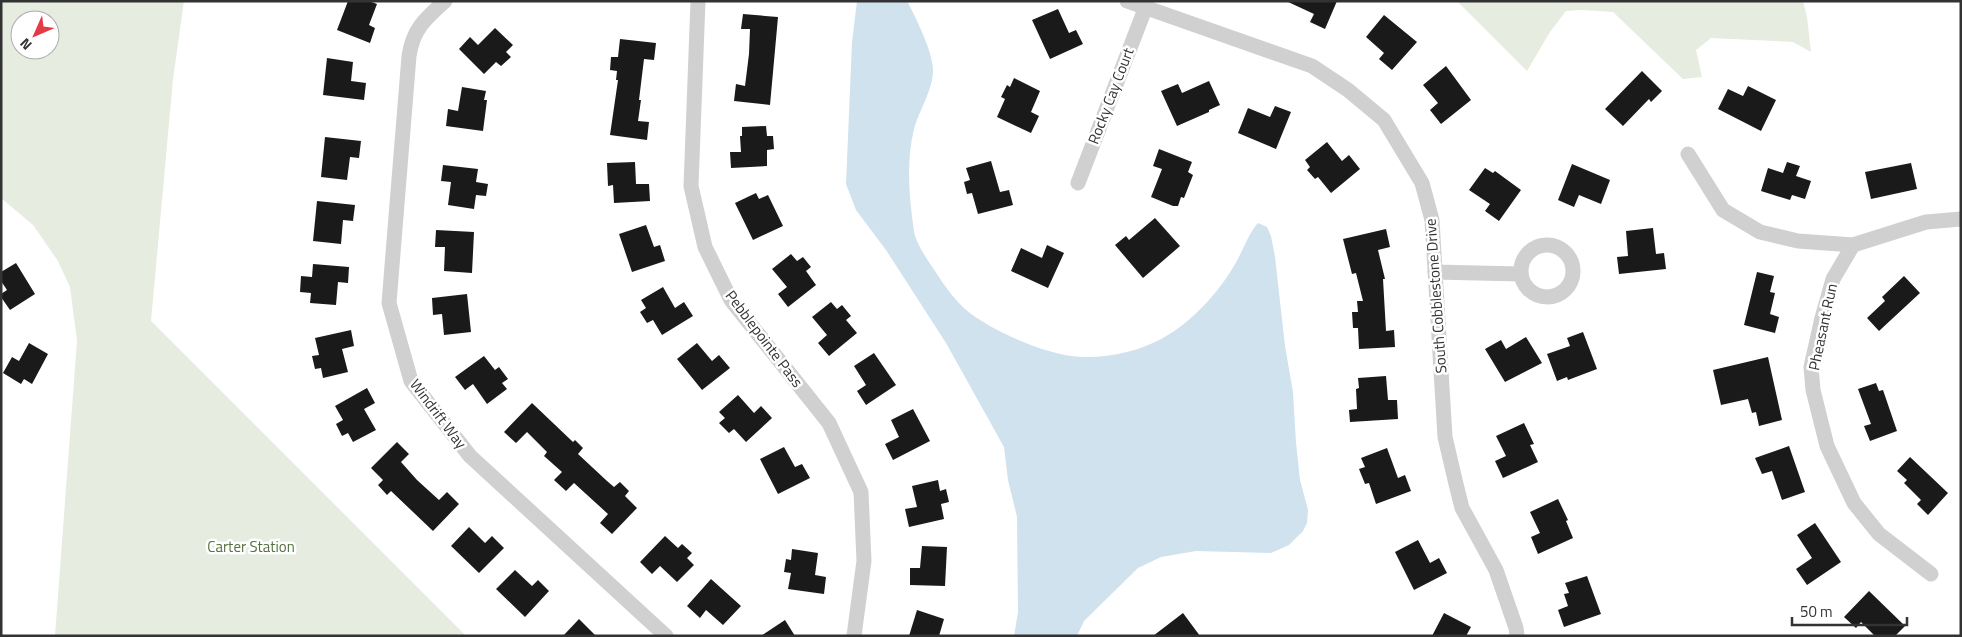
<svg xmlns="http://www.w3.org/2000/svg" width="1962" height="637" viewBox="0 0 1962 637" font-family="'Titillium Web',sans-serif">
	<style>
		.green { fill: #e6ecdf; fill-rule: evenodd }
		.water { fill: #cfe2ee }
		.building { fill: #1a1a1a }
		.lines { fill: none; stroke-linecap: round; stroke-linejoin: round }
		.minor { stroke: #d0d0d0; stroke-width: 15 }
		.labels { text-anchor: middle; stroke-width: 5; stroke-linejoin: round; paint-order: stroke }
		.street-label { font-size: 15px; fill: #333; stroke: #fff }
		.park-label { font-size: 15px; fill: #56703f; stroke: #fff }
	</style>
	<rect width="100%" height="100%" fill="#fff"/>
	<g class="green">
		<path d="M1 1H184L173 79 151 321 466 636H55L77 341 70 287 58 261 33 225 1 198ZM20 20H50V50H20Z"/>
		<path d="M1457 1H1803L1807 17 1811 52 1793 42 1711 38 1696 50 1702 77 1683 79 1613 12 1582 10 1566 11 1550 32 1527 71Z"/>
	</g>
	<path class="water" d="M857 1H907C916 18 934 54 933 72 932 92 919 110 914 129 906 162 909 197 914 231 916 244 927 259 935 271 946 288 959 307 977 318 1004 336 1051 356 1083 357 1109 358 1140 351 1163 338 1192 322 1217 294 1234 266 1243 251 1247 236 1258 223L1267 227 1271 236 1275 257 1285 346 1293 392 1296 443 1300 480 1308 510 1307 523 1303 531 1289 545 1271 553 1196 551 1161 557 1138 568 1084 621 1077 636H1014L1018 612 1017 517 1008 480 1004 447 946 343 886 250 856 210 846 184 852 42Z"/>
	<g class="building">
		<path d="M348 1H369L377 4 369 25 375 28 370 43 337 30Z"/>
		<path d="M1286 1H1337L1325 29 1310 22 1314 14Z"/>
		<path d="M1058 9 1069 33 1076 30 1083 44 1050 59 1032 20Z"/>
		<path d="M743 14 778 17 770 105 734 101 736 84 745 86 749 54 750 29H741Z"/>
		<path d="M1384 15 1417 42 1392 70 1379 59 1384 53 1366 37Z"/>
		<path d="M495 28 513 45 506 52 511 57 501 66 496 62 484 74 459 49 470 37 478 45Z"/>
		<path d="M620 39 656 43 654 60 644 59 639 100H641L638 121 649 122 647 140 610 135 618 80H616L617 71 610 70 611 57H618Z"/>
		<path d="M327 58 353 62 351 81 366 83 364 100 323 95Z"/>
		<path d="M1446 66 1471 100 1441 124 1430 110 1438 103 1423 85Z"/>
		<path d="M1642 71 1662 91 1651 102 1649 99 1623 126 1605 109Z"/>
		<path d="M1014 78 1040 91 1031 112 1039 116 1031 133 997 117 1005 99 1001 97 1007 85 1010 87Z"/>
		<path d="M1209 81 1220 105 1209 110V112L1177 126 1161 91 1178 84 1182 93Z"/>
		<path d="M1748 86 1776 100 1761 131 1718 109 1728 89 1743 96Z"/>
		<path d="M462 87 486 91 484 100H487L483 131 446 126 448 109 458 111Z"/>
		<path d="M1275 106 1291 112 1276 149 1238 133 1248 108 1270 117Z"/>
		<path d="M766 126 767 136H773L774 149 767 150V166L731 168 730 152H741L740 136H742V127Z"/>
		<path d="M325 137 361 141 359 158 350 157 347 180 321 177Z"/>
		<path d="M1327 142 1342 161 1349 155 1360 169 1331 193 1318 177 1315 179 1307 170 1310 167 1305 160Z"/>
		<path d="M1159 149 1192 162 1188 172 1193 175 1184 198 1181 197 1178 206H1173L1151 197 1162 169 1153 166Z"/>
		<path d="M991 161 1000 192 1009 190 1013 205 978 214 972 193 967 194 964 182 970 180 966 168Z"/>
		<path d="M635 162 636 184H649L650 201 614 203 613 185 608 186 607 163Z"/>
		<path d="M1787 162 1800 166 1796 176 1811 181 1805 199 1792 195 1790 200 1761 191 1768 168 1783 173Z"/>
		<path d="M1911 163 1917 189 1871 199 1865 172Z"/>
		<path d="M1572 164 1610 180 1601 204 1579 195 1574 207 1558 200Z"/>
		<path d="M443 165 478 169 476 182 488 184 486 196 476 195 474 209 448 205 451 182 441 181Z"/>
		<path d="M1485 168 1493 173 1495 171 1521 190 1499 221 1485 211 1490 204 1469 190Z"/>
		<path d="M756 193 759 199 768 195 783 226 753 240 735 203Z"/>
		<path d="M317 201 355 205 353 221 343 220 341 244 313 241Z"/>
		<path d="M1155 218 1180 246 1143 278 1115 245 1126 236 1129 240Z"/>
		<path d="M646 225 654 247 660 245 665 261 632 272 619 234Z"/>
		<path d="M1653 228 1656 254 1664 253 1666 269 1619 274 1617 257 1628 256 1626 231Z"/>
		<path d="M1386 229 1390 247 1378 250 1385 279H1383L1386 331 1394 330 1395 347 1359 349 1358 328H1353L1352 312H1358L1357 301H1363L1356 273 1352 274 1343 239Z"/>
		<path d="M436 230 474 232 472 273 444 271 445 247H435Z"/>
		<path d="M1047 245 1064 253 1048 288 1011 271 1021 248 1042 258Z"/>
		<path d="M791 254 797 261 803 257 811 267 806 271 816 285 788 307 778 294 787 287 772 269Z"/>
		<path d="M16 263 35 294 10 310 1 297V294L7 290 1 281V272Z"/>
		<path d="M313 264 349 267 348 283 338 282 336 305 310 303 311 293 300 292 301 276 312 277Z"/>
		<path d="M1757 272 1774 276 1770 292 1775 293 1770 314 1779 317 1775 333 1744 325Z"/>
		<path d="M1904 276 1920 293 1879 331 1867 318 1885 301 1882 297Z"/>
		<path d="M663 287 675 308 684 302 693 316 662 335 653 320 647 323 640 312 646 308 641 300Z"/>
		<path d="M467 294 471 332 444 335 442 314 433 315 432 298Z"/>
		<path d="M831 302 837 309 842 305 851 316 846 320 857 333 829 356 818 343 827 335 812 317Z"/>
		<path d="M351 330 354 346 342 349 348 372 323 378 321 368 315 369 312 356 319 355 315 338Z"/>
		<path d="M1583 332 1597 369 1568 380 1567 377 1557 381 1547 354 1570 346 1567 338Z"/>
		<path d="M1526 337 1542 363 1505 382 1485 349 1501 340 1506 349Z"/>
		<path d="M29 343 48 354 32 384 24 379 21 384 3 373 12 357 19 361Z"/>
		<path d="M697 343 712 361 719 355 730 368 702 390 677 359Z"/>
		<path d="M874 353 896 385 866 405 857 391 866 385 854 366Z"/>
		<path d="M484 356 495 370 499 367 508 379 502 383 507 389 487 404 473 384 465 390 455 377Z"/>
		<path d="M1768 357 1782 420 1759 426 1756 412 1752 413 1748 399 1721 405 1713 370Z"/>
		<path d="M1386 376 1388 400H1397L1398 419 1350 422 1349 410 1357 409 1356 389 1359 388 1358 378Z"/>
		<path d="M1876 383 1879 391 1883 390 1897 431 1870 441 1864 426 1871 424 1858 389Z"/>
		<path d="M367 388 375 403 364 409 376 430 353 442 348 433 342 436 336 424 343 420 335 406Z"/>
		<path d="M738 395 754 413 761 406 772 418 746 442 734 429 729 433 719 423 725 418 719 412Z"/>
		<path d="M532 403 573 442 575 440 583 448 578 454 607 481 614 487 620 482 629 491 625 496 637 508 612 534 600 523 608 514 574 483 566 491 554 480 562 472 544 456 547 452 527 432 516 443 504 432Z"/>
		<path d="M913 409 930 441 893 460 885 444 899 437 891 420Z"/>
		<path d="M1524 423 1534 444 1530 445 1538 462 1503 478 1495 461 1506 456 1496 436Z"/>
		<path d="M397 442 409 454 401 462 417 480 439 500 447 492 459 504 433 531 391 491 387 495 378 485 383 480 371 468Z"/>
		<path d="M1789 446 1805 492 1782 500 1772 471 1762 474 1755 458Z"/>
		<path d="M784 447 795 467 802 464 810 478 778 494 760 459Z"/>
		<path d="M1387 448 1398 478 1405 475 1411 491 1376 504 1369 483 1365 484 1359 469 1365 467 1361 458Z"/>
		<path d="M1910 457 1948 493 1928 515 1917 504 1921 500 1904 483 1907 480 1897 471Z"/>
		<path d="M938 480 940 491 946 489 949 502 941 504 944 519 909 527 905 509 917 507 912 486Z"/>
		<path d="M1558 499 1568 520 1566 521 1573 538 1538 554 1531 537 1540 533 1530 512Z"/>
		<path d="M1815 523 1841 562 1807 585 1796 569 1812 558 1797 535Z"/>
		<path d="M469 527 485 543 492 536 504 548 479 573 451 546Z"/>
		<path d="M665 536 678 548 682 544 692 553 687 558 694 565 677 582 660 566 652 574 640 562Z"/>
		<path d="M1418 540 1430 563 1439 558 1447 573 1414 590 1395 552Z"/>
		<path d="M922 546 947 547 945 586 910 585V568H920Z"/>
		<path d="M792 549 818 553 815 575 826 577 824 594 788 589 791 573 784 572 786 559 791 560Z"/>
		<path d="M515 570 532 586 538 580 549 591 525 617 496 589Z"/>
		<path d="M1587 576 1601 614 1564 627 1558 610 1568 606 1564 594 1569 593 1565 583Z"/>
		<path d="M711 579 741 606 723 625 706 610 700 618 687 606Z"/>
		<path d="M1869 591 1905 626 1895 636H1875L1861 622 1856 628 1844 617Z"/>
		<path d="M917 610 944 619 939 636H909Z"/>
		<path d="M1183 613 1200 636H1153Z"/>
		<path d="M1444 613 1471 627 1466 636H1432Z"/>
		<path d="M579 619 596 636H563Z"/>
		<path d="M785 620 795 636H761Z"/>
	</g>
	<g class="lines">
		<g class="minor">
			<path d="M445 1C425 19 413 29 409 56L389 303 411 381 470 456 666 636"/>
			<path d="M698 1 691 186 705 247 731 300 829 423 861 492 864 561 854 636"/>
			<path d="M1127 1 1312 66 1348 90 1384 120 1422 183 1432 220 1445 437 1456 484 1462 508 1496 570 1516 628 1517 636"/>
			<path d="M1688 154 1723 210 1760 232 1798 241 1853 245"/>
			<path d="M1078 183 1145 9"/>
			<circle cx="1547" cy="271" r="26"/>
			<path d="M1435 272 1520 274"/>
			<path d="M1931 574 1879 534 1854 503 1827 446 1813 390 1811 367 1822 318 1833 279 1853 245 1926 222 1961 219"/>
		</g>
	</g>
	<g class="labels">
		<g class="street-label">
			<text transform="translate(1111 96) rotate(-69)" y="5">Rocky Cay Court</text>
			<text transform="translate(1436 296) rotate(-94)" y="5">South Cobblestone Drive</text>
			<text transform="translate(1823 327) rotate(-78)" y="5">Pheasant Run</text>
			<text transform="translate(764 339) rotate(53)" y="5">Pebblepointe Pass</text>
			<text transform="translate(438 414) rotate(53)" y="5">Windrift Way</text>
		</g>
		<g class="park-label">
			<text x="251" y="552">Carter Station</text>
		</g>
	</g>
	<rect width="1962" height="637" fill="none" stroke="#333333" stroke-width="5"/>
	<g transform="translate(35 35) rotate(225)"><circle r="24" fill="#ffffff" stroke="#adadad"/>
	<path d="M0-4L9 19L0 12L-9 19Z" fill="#e63946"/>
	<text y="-8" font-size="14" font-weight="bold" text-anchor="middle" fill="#333333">N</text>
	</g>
	<path d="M1792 617v8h115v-8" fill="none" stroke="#333333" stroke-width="2.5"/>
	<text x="1800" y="617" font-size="15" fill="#333333" stroke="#ffffff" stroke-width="4" paint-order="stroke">50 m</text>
</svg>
